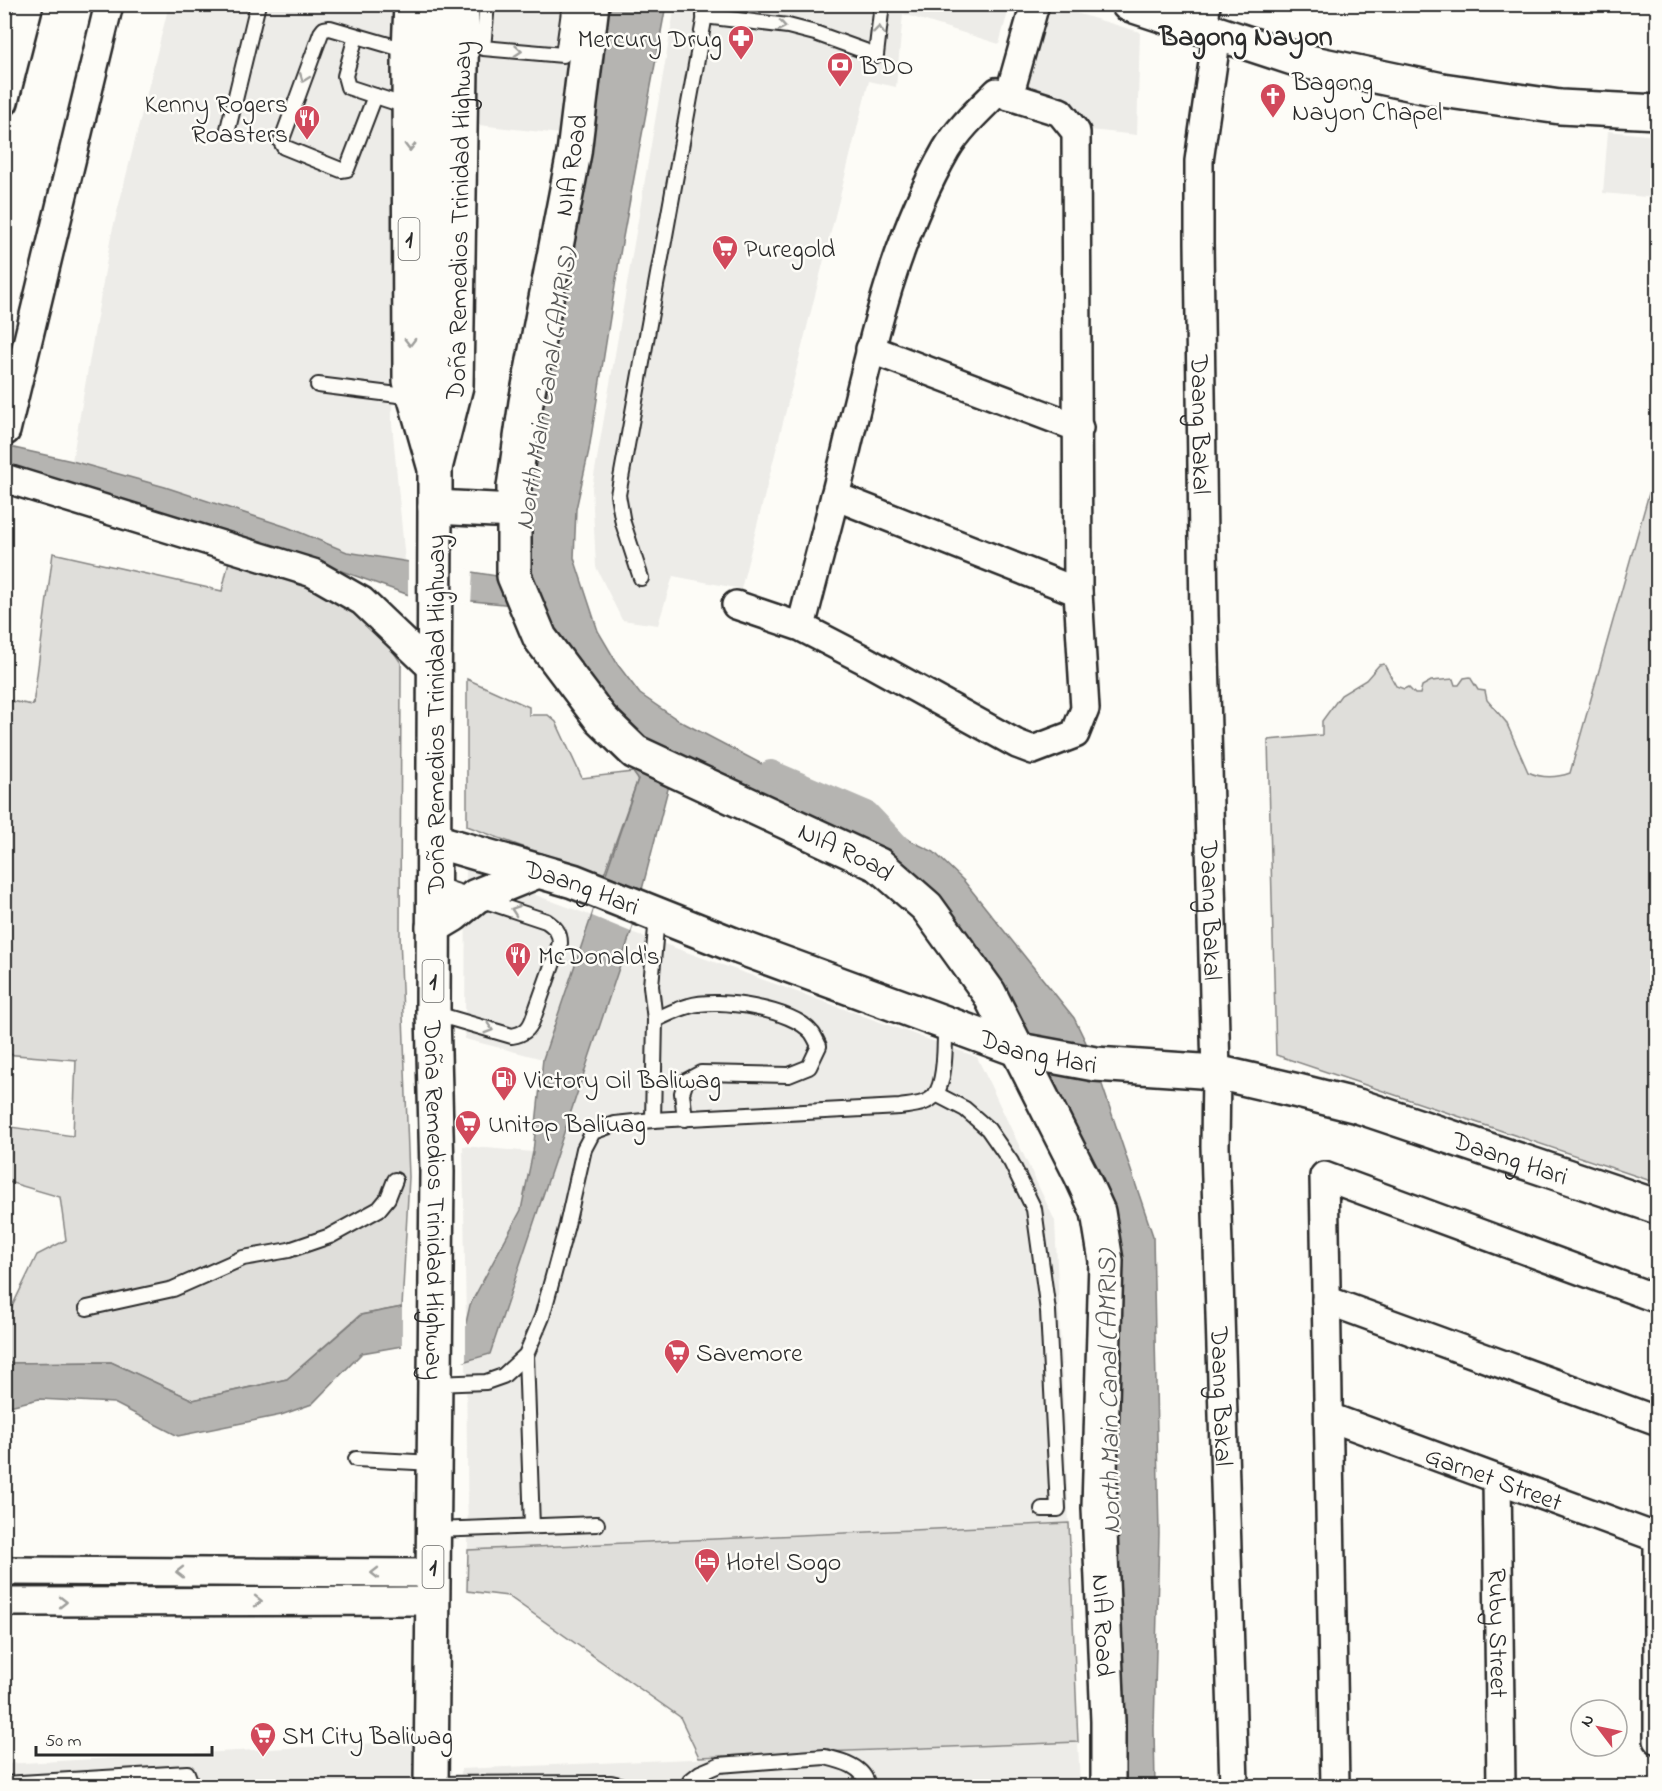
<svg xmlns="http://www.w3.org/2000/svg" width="1662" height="1791" viewBox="0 0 1662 1791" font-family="'Indie Flower',sans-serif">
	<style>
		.built { fill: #edece8 }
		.green { fill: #dfdeda; stroke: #858482; stroke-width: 1.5 }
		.water { fill: #b5b4b1; stroke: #7e7d7b; stroke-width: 1.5 }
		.pier { fill: #fdfcf7 }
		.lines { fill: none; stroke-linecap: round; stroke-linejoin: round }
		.canal { stroke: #b5b4b1; stroke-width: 24 }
		.service-casing { stroke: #2b2b2b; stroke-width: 18 }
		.minor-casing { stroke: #2b2b2b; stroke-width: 32 }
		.tertiary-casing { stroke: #2b2b2b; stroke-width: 38 }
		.primary-casing { stroke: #2b2b2b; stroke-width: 38 }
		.trunk-casing { stroke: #2b2b2b; stroke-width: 38 }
		.service { stroke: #fdfcf7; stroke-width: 14 }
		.minor { stroke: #fdfcf7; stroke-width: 27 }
		.tertiary { stroke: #fdfcf7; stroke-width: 33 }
		.primary { stroke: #fdfcf7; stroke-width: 33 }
		.trunk { stroke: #fdfcf7; stroke-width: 33 }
		.oneway { stroke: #9e9e9b }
		.labels { text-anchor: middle; stroke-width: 5; stroke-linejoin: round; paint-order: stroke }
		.shield { fill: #fdfcf7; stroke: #6a6a68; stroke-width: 1.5 }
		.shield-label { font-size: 24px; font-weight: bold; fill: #2b2b2b }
		.poi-label { font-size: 26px; fill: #2b2b2b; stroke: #fdfcf7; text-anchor: start }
		.street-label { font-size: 26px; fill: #2b2b2b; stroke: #fdfcf7 }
		.water-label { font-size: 27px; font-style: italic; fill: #5b5b5a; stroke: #fdfcf7 }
		.quarter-label { font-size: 28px; font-weight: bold; fill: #2b2b2b; stroke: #fdfcf7 }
	</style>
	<rect width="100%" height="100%" fill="#fdfcf7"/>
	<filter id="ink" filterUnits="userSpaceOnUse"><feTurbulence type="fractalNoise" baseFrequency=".0167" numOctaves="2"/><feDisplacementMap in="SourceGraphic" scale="12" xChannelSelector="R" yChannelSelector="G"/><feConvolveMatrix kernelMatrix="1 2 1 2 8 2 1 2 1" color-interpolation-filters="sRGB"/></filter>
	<g filter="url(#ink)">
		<g class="built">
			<path d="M169 5H396L392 423 405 561 347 552 287 527 165 487 72 461 111 236Z"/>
			<path d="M477 5H579L560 134 479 125Z"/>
			<path d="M675 5H1010L999 44 903 14 896 87 869 81 741 589 673 576 658 625 622 620 596 567 592 488Z"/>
			<path d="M1049 5 1140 32 1137 135 1081 129 1016 107Z"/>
			<path d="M1608 131 1657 136V198L1603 193Z"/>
			<path d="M466 869 592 916 543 1059 465 1039Z"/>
			<path d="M631 932 977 1057 1055 1221 1069 1523 468 1550 466 1361 490 1354Z"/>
			<path d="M463 1146 533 1152 521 1211 470 1305 466 1323Z"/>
			<path d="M412 1741V1786H5V1764Z"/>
			<path d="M1078 1742 1080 1786H461V1769Z"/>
		</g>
		<g class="green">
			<path d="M1657 465 1658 1183H1657L1276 1055 1268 740 1322 735V721L1341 695 1366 680 1379 665 1384 664 1396 686 1404 689 1408 687 1415 694H1420L1422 686 1431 681 1453 679 1455 685H1459L1464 678 1470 677 1478 690 1485 691 1487 700 1506 722 1528 772C1541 778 1556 778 1570 773Z"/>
			<path d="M53 553 222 591 230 557 304 586 352 608 389 645 401 663 400 935 409 1177 402 1307 360 1315 287 1379 193 1400 111 1362 6 1363 7 1317 37 1255 66 1240 60 1197 5 1181 4 1126 73 1136 76 1060 4 1054 5 700 33 705Z"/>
			<path d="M467 679 529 707V715H548L556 722 582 778 633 772 638 779 603 877 467 826Z"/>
			<path d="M1069 1523 1078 1742 699 1757 680 1717 508 1596 467 1591 468 1550Z"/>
		</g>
		<path class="water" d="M603 5H666L621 248 589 450 576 509 574 558 598 631 618 665 640 694 678 720 868 820 934 852 964 881 1074 1018 1092 1055 1153 1236 1159 1534 1154 1729 1155 1786H1112L1110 1276 951 916 669 785 631 932 490 1354 466 1361 402 1346 362 1353 312 1404 281 1415 178 1436 114 1403 39 1399 5 1407 4 1363 111 1362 193 1400 287 1379 361 1315 402 1307 466 1323 470 1305 521 1210 533 1152 543 1059 638 779 633 772 643 741 607 716 564 653 546 608 409 595 322 564 5 468V446L72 461 165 487 287 527 347 552 534 582 527 566 521 529Z"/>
		<g class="pier">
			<path d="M408 559 473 570 471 604 408 597Z"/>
			<path d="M603 877 642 892 631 932 592 916Z"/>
			<path d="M402 1304 463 1319 466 1311V1361H453L402 1349Z"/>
		</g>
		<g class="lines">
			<path class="canal" d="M771 772 867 813 899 847"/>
			<g class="service-casing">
				<g id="service">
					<path d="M487 4 483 48 563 55 570 4"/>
					<path d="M704 16 788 26 815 33 876 55 882 4"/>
					<path d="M356 36 345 76 348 87 409 107"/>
					<path d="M375 96 347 169 341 170 284 147 281 142 321 33 324 29 330 28 409 51"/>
					<path d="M228 129 258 4"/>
					<path d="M318 385 414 397"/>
					<path d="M641 578 623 523 618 495 707 4"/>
					<path d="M433 1013 512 1036C523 1034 529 1030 533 1019L560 943C560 932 555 927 546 921L434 884"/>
					<path d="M655 1020C666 1015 677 1009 689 1006 718 997 793 1009 812 1033 815 1037 817 1042 819 1046L809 1067 789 1075 701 1073 686 1081 682 1093 685 1119"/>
					<path d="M936 1094 965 1109 988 1129 1011 1162 1034 1209 1048 1311 1058 1509H1042"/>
					<path d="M653 1120 655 1020 651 986 657 916"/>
					<path d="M87 1308 173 1289 243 1258 289 1250 330 1236 379 1209 388 1198 395 1180"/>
					<path d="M526 1355 532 1527"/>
					<path d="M435 1384 486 1382 503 1376 526 1355 542 1317 567 1225 584 1149 593 1132 615 1124 653 1120 900 1107C911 1105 927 1105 935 1095 946 1081 945 1040 945 1023"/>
					<path d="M356 1459 435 1463"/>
					<path d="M434 1530 597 1524"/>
					<path d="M4 1784 187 1773 192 1786"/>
					<path d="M432 1784 611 1783 624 1786"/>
					<path d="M688 1786 690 1781 700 1773 719 1765 825 1757C842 1761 864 1766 868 1786"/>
				</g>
			</g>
			<g class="minor-casing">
				<g id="minor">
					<path d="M1204 29 1206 4"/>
					<path id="s1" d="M1217 34 1199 161V243L1204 616 1216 1072 1215 1146 1234 1786"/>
					<path d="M1009 96 1035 4"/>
					<path d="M4 102 29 4"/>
					<path d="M870 349 1079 428"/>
					<path d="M4 431H6L109 4"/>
					<path d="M4 478 313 573 362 601 433 669"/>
					<path d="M835 496 1078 592"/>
					<path d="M736 605 801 627 861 658 1017 744 1033 750 1075 734 1085 709 1078 592 1076 132 1060 112 997 92C979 110 959 128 946 150 894 241 871 346 847 447 833 507 816 567 801 627"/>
					<path d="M1326 1300 1658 1421"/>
					<path id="s2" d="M1329 1417 1658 1538V1740"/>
					<path id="s3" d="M1497 1479 1501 1786"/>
					<path d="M4 1571 434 1573"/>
					<path d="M4 1602 433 1601"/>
					<path d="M1335 1786 1324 1176 1658 1299"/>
				</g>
			</g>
			<g class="tertiary-casing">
				<g id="tertiary">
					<path id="s4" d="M592 4 574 153 526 402 514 487V576L540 638 601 719 635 752 879 865 927 907 989 993 1081 1175 1098 1212 1106 1261 1099 1508 1108 1721V1786"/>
					<path d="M435 507 514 511"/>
					<path id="s5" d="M435 841 573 881 739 947 1019 1050 1095 1064 1216 1072 1298 1091 1358 1106 1658 1207"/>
					<path d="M433 927 453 915 476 896 538 871"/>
				</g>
			</g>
			<g class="primary-casing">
				<path id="primary" d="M1128 4 1299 60 1442 90 1560 107 1658 112"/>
			</g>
			<g class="trunk-casing">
				<g id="trunk">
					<path id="s6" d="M411 4 409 51 410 381 435 469V507L433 1013 437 1172 431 1786"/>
					<path d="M434 396 435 4"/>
					<path id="s7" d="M435 468 456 386 462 4"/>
				</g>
			</g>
			<use href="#service" class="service"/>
			<use href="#minor" class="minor"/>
			<use href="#tertiary" class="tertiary"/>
			<use href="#primary" class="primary"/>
			<use href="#trunk" class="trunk"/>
		</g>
		<defs><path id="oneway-chevron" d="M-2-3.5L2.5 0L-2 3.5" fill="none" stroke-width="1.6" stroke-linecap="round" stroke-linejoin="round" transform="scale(1.5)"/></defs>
		<g class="oneway">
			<use href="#oneway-chevron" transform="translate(782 26) rotate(9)"/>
			<use href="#oneway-chevron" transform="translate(879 30) rotate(-83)"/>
			<use href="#oneway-chevron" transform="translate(518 51) rotate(5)"/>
			<use href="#oneway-chevron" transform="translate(304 78) rotate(111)"/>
			<use href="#oneway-chevron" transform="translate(410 147) rotate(91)"/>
			<use href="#oneway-chevron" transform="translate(410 342) rotate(89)"/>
			<use href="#oneway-chevron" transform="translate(515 910) rotate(-161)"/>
			<use href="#oneway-chevron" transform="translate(489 1029) rotate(17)"/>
			<use href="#oneway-chevron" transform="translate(180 1572) rotate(-180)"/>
			<use href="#oneway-chevron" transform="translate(375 1573) rotate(-180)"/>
			<use href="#oneway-chevron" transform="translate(258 1601)"/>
			<use href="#oneway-chevron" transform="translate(63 1602)"/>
		</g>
	</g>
	<defs>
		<g id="pharmacy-pin" transform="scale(1.35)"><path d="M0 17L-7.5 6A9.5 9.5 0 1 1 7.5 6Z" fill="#d1495b" stroke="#fdfcf7"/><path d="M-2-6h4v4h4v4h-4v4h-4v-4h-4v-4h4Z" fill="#fff"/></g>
		<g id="bank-pin" transform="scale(1.35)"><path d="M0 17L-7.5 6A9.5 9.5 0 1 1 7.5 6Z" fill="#d1495b" stroke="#fdfcf7"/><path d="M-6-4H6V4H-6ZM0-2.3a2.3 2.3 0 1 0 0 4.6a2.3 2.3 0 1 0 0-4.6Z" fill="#fff"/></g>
		<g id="church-pin" transform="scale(1.35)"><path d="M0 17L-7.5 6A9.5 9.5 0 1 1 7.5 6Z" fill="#d1495b" stroke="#fdfcf7"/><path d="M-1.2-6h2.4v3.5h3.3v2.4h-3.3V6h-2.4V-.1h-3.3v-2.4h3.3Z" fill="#fff"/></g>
		<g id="restaurant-pin" transform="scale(1.35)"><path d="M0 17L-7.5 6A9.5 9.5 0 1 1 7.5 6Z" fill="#d1495b" stroke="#fdfcf7"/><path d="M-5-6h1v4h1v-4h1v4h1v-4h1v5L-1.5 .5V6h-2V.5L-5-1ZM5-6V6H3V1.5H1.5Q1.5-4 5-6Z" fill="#fff"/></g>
		<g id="supermarket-pin" transform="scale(1.35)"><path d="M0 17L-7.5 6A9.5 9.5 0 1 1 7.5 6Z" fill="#d1495b" stroke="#fdfcf7"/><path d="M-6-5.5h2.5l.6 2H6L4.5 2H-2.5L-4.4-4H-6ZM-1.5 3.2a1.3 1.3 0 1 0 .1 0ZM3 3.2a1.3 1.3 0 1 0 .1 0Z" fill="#fff"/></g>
		<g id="fuel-pin" transform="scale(1.35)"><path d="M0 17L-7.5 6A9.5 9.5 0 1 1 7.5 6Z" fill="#d1495b" stroke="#fdfcf7"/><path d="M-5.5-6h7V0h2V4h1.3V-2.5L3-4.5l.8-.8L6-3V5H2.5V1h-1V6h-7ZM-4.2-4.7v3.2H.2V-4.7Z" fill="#fff"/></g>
		<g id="hotel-pin" transform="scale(1.35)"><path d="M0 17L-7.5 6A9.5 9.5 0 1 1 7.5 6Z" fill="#d1495b" stroke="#fdfcf7"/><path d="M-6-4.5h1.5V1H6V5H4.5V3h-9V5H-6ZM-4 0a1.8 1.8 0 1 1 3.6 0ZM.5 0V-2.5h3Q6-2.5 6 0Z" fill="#fff"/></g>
	</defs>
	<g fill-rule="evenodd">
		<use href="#pharmacy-pin" x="741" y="38"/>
		<use href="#bank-pin" x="840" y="65"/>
		<use href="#church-pin" x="1273" y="96"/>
		<use href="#restaurant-pin" x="307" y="118"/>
		<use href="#supermarket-pin" x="725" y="248"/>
		<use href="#restaurant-pin" x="518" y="955"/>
		<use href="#fuel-pin" x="504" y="1079"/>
		<use href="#supermarket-pin" x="468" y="1123"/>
		<use href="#supermarket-pin" x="677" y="1352"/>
		<use href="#hotel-pin" x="707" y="1561"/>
		<use href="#supermarket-pin" x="263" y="1735"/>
	</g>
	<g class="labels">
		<g class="shield">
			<rect x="398.5" y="218" width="21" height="42" rx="4.5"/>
			<rect x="422.5" y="960" width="21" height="42" rx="4.5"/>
			<rect x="422.5" y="1546" width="21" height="42" rx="4.5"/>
		</g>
		<g class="shield-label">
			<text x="409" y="247">1</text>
			<text x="433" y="989">1</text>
			<text x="433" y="1575">1</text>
		</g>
		<g class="poi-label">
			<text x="722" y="47" text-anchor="end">Mercury Drug</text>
			<text x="860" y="74">BDO</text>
			<text x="1292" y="90">Bagong<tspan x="1292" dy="30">Nayon Chapel</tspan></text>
			<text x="288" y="112" text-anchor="end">Kenny Rogers<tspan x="288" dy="30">Roasters</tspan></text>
			<text x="744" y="257">Puregold</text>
			<text x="538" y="964">McDonald's</text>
			<text x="524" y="1088">Victory Oil Baliwag</text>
			<text x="488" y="1132">Unitop Baliuag</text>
			<text x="696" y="1361">Savemore</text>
			<text x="726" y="1570">Hotel Sogo</text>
			<text x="282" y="1744">SM City Baliwag</text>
		</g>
		<g class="street-label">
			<text transform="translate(570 165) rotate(-81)" y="9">NIA Road</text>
			<text dy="9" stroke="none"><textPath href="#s7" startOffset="250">Doña Remedios Trinidad Highway</textPath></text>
			<text dy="9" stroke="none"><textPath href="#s1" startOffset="392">Daang Bakal</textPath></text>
			<text transform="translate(435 714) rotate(-90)" y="9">Doña Remedios Trinidad Highway</text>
			<text dy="9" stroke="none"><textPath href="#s4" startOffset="1028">NIA Road</textPath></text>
			<text dy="9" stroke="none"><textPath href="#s5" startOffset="154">Daang Hari</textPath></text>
			<text dy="9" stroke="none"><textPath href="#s1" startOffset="878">Daang Bakal</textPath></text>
			<text dy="9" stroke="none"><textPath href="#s5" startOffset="640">Daang Hari</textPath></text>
			<text dy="9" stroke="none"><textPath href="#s5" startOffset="1126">Daang Hari</textPath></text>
			<text dy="9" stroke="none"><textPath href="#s6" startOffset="1200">Doña Remedios Trinidad Highway</textPath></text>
			<text dy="9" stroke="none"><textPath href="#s1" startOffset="1364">Daang Bakal</textPath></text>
			<text dy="9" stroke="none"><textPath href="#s2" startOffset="176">Garnet Street</textPath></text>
			<text dy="9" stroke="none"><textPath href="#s4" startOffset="1892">NIA Road</textPath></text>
			<text dy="9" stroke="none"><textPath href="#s3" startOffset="154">Ruby Street</textPath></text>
		</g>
		<g class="water-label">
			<text transform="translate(545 389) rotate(-81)" y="9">North Main Canal (AMRIS)</text>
			<text transform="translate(1108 1392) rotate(-91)" y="9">North Main Canal (AMRIS)</text>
		</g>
		<g class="quarter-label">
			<text x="1246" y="45">Bagong Nayon</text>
		</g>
	</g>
	<rect width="1662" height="1791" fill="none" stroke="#fdfcf7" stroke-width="24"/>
	<rect x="12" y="12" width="1638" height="1767" fill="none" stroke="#2b2b2b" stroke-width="2" filter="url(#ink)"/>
	<g transform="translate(1599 1728) rotate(302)"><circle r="28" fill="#fdfcf7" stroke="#a9a8a5" stroke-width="1.5"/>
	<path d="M0-4.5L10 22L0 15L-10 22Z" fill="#d1495b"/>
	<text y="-9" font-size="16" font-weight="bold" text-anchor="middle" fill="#2b2b2b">N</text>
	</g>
	<path d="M36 1746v9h176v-9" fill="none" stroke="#2b2b2b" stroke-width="3"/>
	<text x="45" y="1746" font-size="18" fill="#2b2b2b" stroke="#fdfcf7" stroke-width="4.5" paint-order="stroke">50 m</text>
</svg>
